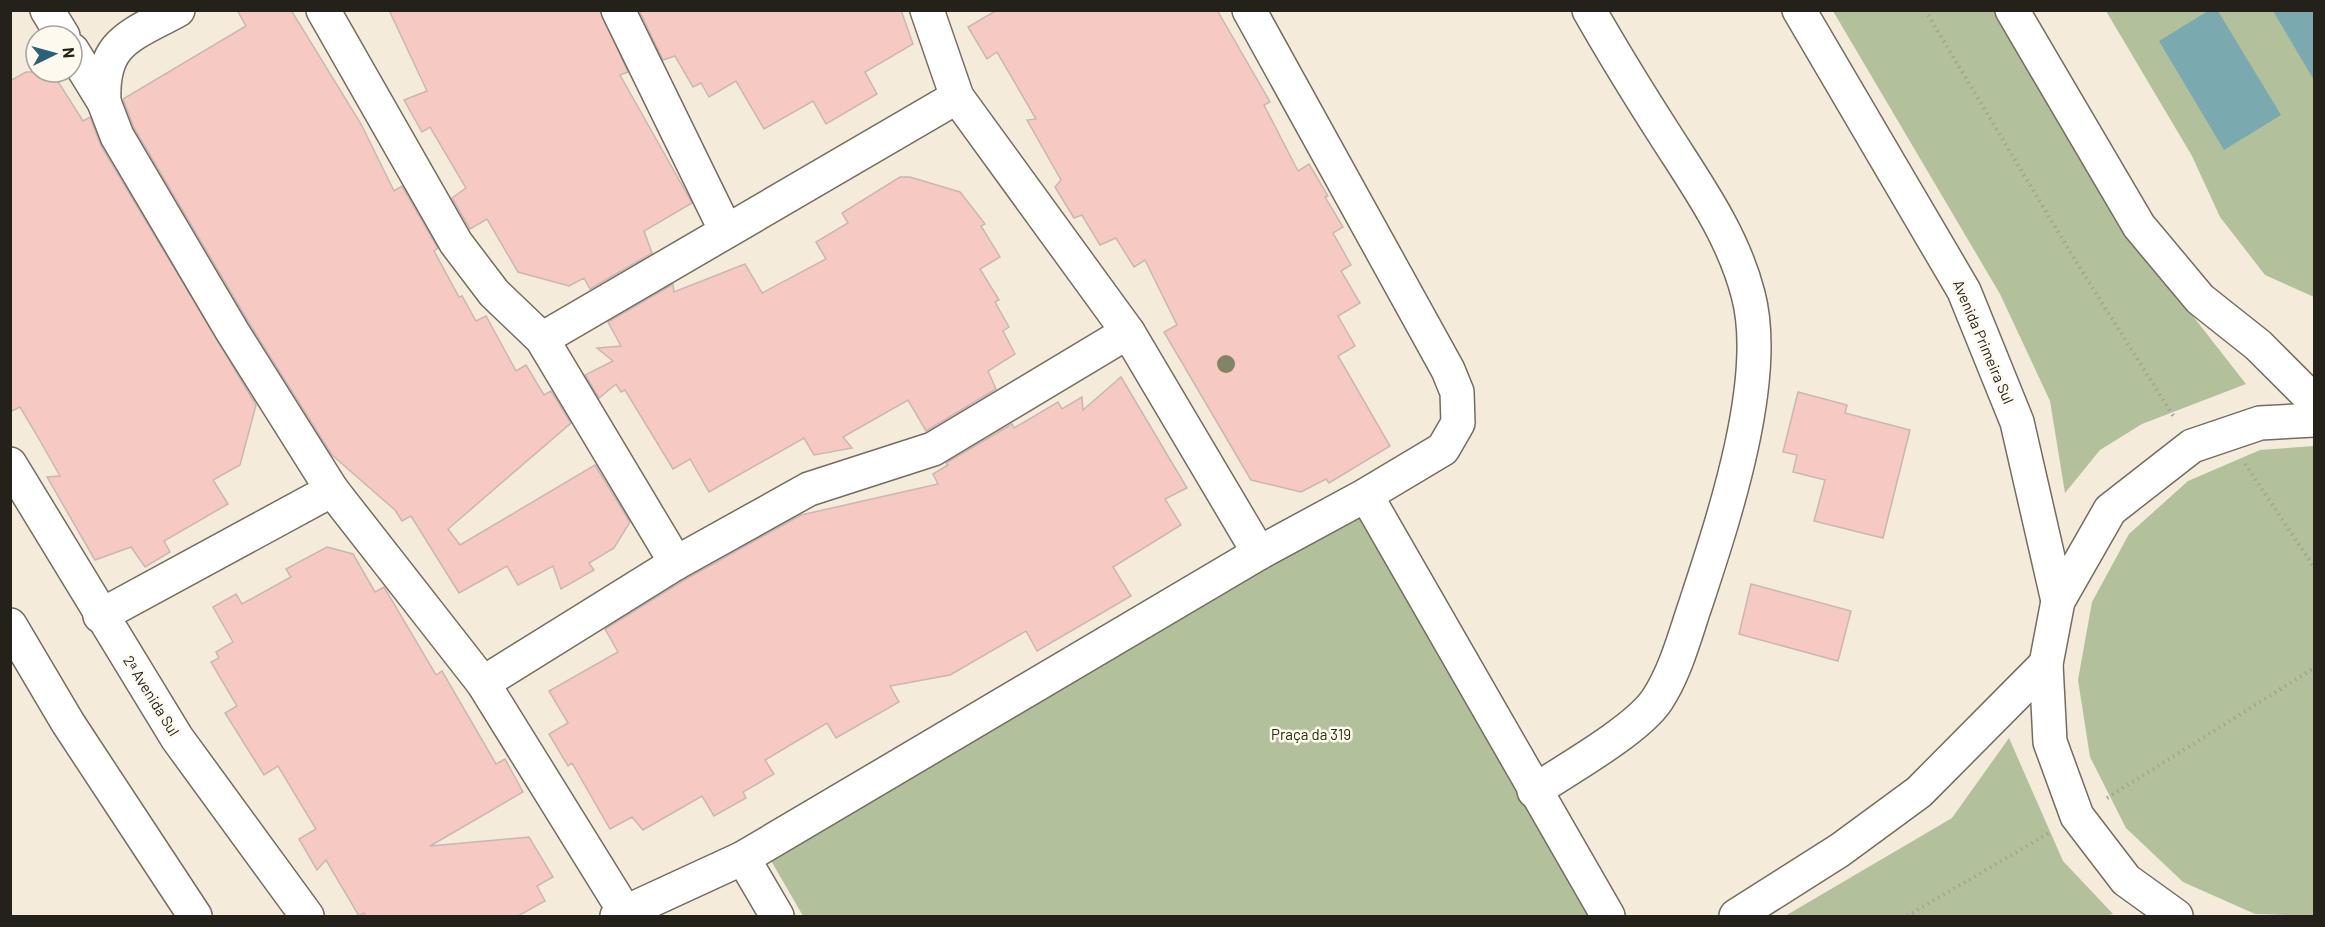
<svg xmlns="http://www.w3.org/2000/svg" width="2325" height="927" viewBox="0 0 2325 927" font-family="Barlow,sans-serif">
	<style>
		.green { fill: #b2c19c }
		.water { fill: #7aaaaf }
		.building { fill: #f6cac2; stroke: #cab6b3; stroke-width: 1.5 }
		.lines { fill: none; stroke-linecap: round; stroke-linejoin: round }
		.minor-casing { stroke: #746d5f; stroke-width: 36 }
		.major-casing { stroke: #746d5f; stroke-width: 36 }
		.path { stroke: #a7a094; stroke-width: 4; stroke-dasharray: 1.5 4.5; stroke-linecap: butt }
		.minor { stroke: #fff; stroke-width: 33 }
		.major { stroke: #fff; stroke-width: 33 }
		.tree { fill: #818465 }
		.labels { text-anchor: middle; stroke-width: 5; stroke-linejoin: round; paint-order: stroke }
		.street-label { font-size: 15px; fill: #24211b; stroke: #fef9ef }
		.park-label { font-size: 15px; fill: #233005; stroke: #fef9ef }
	</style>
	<rect width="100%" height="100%" fill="#f4ebdb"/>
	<g class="green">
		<path d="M1833 11H1996L2135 242 2246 384 2142 424 2100 450 2065 493 2050 401 2000 294Z"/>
		<path d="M2106 11H2314V297L2265 275 2220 217 2192 156Z"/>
		<path d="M2314 446V916L2255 914 2183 882 2126 828 2090 757 2078 680 2092 602 2129 534 2188 481 2260 450Z"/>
		<path d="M1378 488 1623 916H803L762 845Z"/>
		<path d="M2009 738 2063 861 2113 914 2104 916H1785L1952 818Z"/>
	</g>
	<g class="water">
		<path d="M2208 11H2218L2281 115 2224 150 2159 41Z"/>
		<path d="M2273 11H2314V80Z"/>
	</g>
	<g class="building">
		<path d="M237 10H291L361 124 394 191 402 186 438 248 434 251 459 297 462 296 476 321 486 316 516 371 526 365 544 395 551 391 571 423 448 529 460 545 595 465 630 522 614 548 589 563 594 570 561 589 553 566 518 585 507 566 459 593 411 516 402 521 395 510 332 455 248 321 134 128 123 99 246 26Z"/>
		<path d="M389 10H600L628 72 620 75 692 203 644 231 652 253 590 289 584 278 569 286 518 272 487 219 470 229 452 198 466 188 430 127 422 132 404 100 427 91Z"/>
		<path d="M639 10H901L913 44 865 72 877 94 826 124 813 101 764 129 736 81 709 97 701 83 693 87 675 56 663 60Z"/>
		<path d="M997 10H1217L1270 102 1264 105 1298 171 1309 164 1328 196 1325 197 1343 227 1333 233 1351 265 1341 271 1360 303 1338 316 1355 346 1338 356 1390 446 1329 483 1326 479 1301 492 1251 480 1164 332 1177 325 1145 260 1134 267 1116 238 1100 245 1082 215 1074 218 1055 187 1061 180 1027 120 1036 119 997 52 987 59 968 27Z"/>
		<path d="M26 72H52L83 121 90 117 101 146 256 405 240 465 213 480 228 504 164 541 170 552 145 567 131 547 95 560 47 477 60 476 39 439 20 407 10 412V81Z"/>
		<path d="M900 177H910L960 192 985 224 981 226 1000 257 980 269 999 300 995 302 1009 327 1003 331 1015 354 988 371 996 389 926 431 908 400 843 437 852 448 814 455 804 438 709 492 690 459 673 469 625 390 621 392 616 384 599 398 585 375 613 361 597 348 621 346 608 322 673 284 674 292 745 264 762 293 826 259 816 242 848 223 842 213Z"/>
		<path d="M1121 377 1187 488 1165 499 1181 525 1113 567 1131 596 1037 651 1026 631 950 675 890 686 899 702 836 738 827 723 765 760 774 774 743 792 746 798 714 816 702 796 643 830 632 817 610 829 572 763 568 766 549 734 568 723 549 691 618 652 605 629 686 579 801 515 938 484 933 474 948 465 946 463 1012 424 1014 428 1058 402 1062 409 1082 397 1083 410Z"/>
		<path d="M1798 392 1847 405 1845 413 1910 430 1883 538 1814 521 1825 480 1793 472 1797 455 1783 452Z"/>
		<path d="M327 547 353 554 375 592 384 587 436 675 442 671 496 764 505 759 523 792 430 846 529 837 553 877 537 886 545 901 518 916H366L364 913 359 916 326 860 317 870 299 839 316 829 278 766 264 775 225 713 237 706 211 662 219 658 216 652 233 642 213 607 236 594 242 604 291 577 286 569Z"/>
		<path d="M1751 584 1851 611 1838 661 1739 634Z"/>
	</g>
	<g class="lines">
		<g class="minor-casing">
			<g id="minor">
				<path d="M47 10 63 36"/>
				<path d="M323 10 456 243 494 293 542 339 676 563"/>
				<path d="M618 10 726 231"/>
				<path d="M927 10 957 97 1128 332 1259 553"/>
				<path d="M1799 10 1964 291 2017 422 2058 601"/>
				<path d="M2012 10 2139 226 2200 299 2258 345 2314 401"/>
				<path d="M72 50 104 102 117 136 232 331 332 490 483 683 625 912"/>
				<path d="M104 102C101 41 131 36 178 10"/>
				<path d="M542 339 957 97"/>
				<path d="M10 464 177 738 307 916"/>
				<path d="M1366 495 1608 916"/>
				<path d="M100 616 332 490"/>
				<path d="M10 625 68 723 195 916"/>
				<path d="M483 683 676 563 809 489 933 449 1128 332"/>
				<path d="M1534 791C1566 770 1637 730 1657 700 1676 671 1685 635 1696 603 1723 521 1771 379 1748 294 1733 236 1699 188 1667 138 1640 96 1614 54 1589 10"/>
				<path d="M743 858 777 916"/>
				<path d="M617 916 743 858 1259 553 1366 495 1443 449 1458 423 1457 392 1448 370 1249 10"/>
			</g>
		</g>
		<g class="major-casing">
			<g id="major">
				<path d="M1736 916 1840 850 1919 792 2046 664"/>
				<path d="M2176 916 2126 880 2077 816 2050 742 2046 664 2058 601 2110 510 2192 446 2260 423 2314 420"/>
			</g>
		</g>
		<g class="path">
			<path d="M1925 10 2078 265 2174 417"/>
			<path d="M2245 464 2314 567"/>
			<path d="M2107 798 2314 668"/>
			<path d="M1907 916 2049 833"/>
		</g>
		<use href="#minor" class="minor"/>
		<use href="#major" class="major"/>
	</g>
	<circle class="tree" cx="1226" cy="364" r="9"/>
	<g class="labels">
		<g class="street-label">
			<text transform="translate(1983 342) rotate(67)" y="5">Avenida Primeira Sul</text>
			<text transform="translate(151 696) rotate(58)" y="5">2ᵃ Avenida Sul</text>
		</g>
		<g class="park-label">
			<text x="1311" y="740">Praça da 319</text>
		</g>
	</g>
	<rect width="2325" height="927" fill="none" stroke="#24211b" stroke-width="24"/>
	<g transform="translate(54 54) rotate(85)"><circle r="28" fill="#fef9ef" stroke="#a7a39a" stroke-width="1.5"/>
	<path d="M0-4.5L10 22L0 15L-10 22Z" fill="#2a617c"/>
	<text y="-9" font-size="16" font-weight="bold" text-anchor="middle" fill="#24211b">N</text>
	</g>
</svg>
